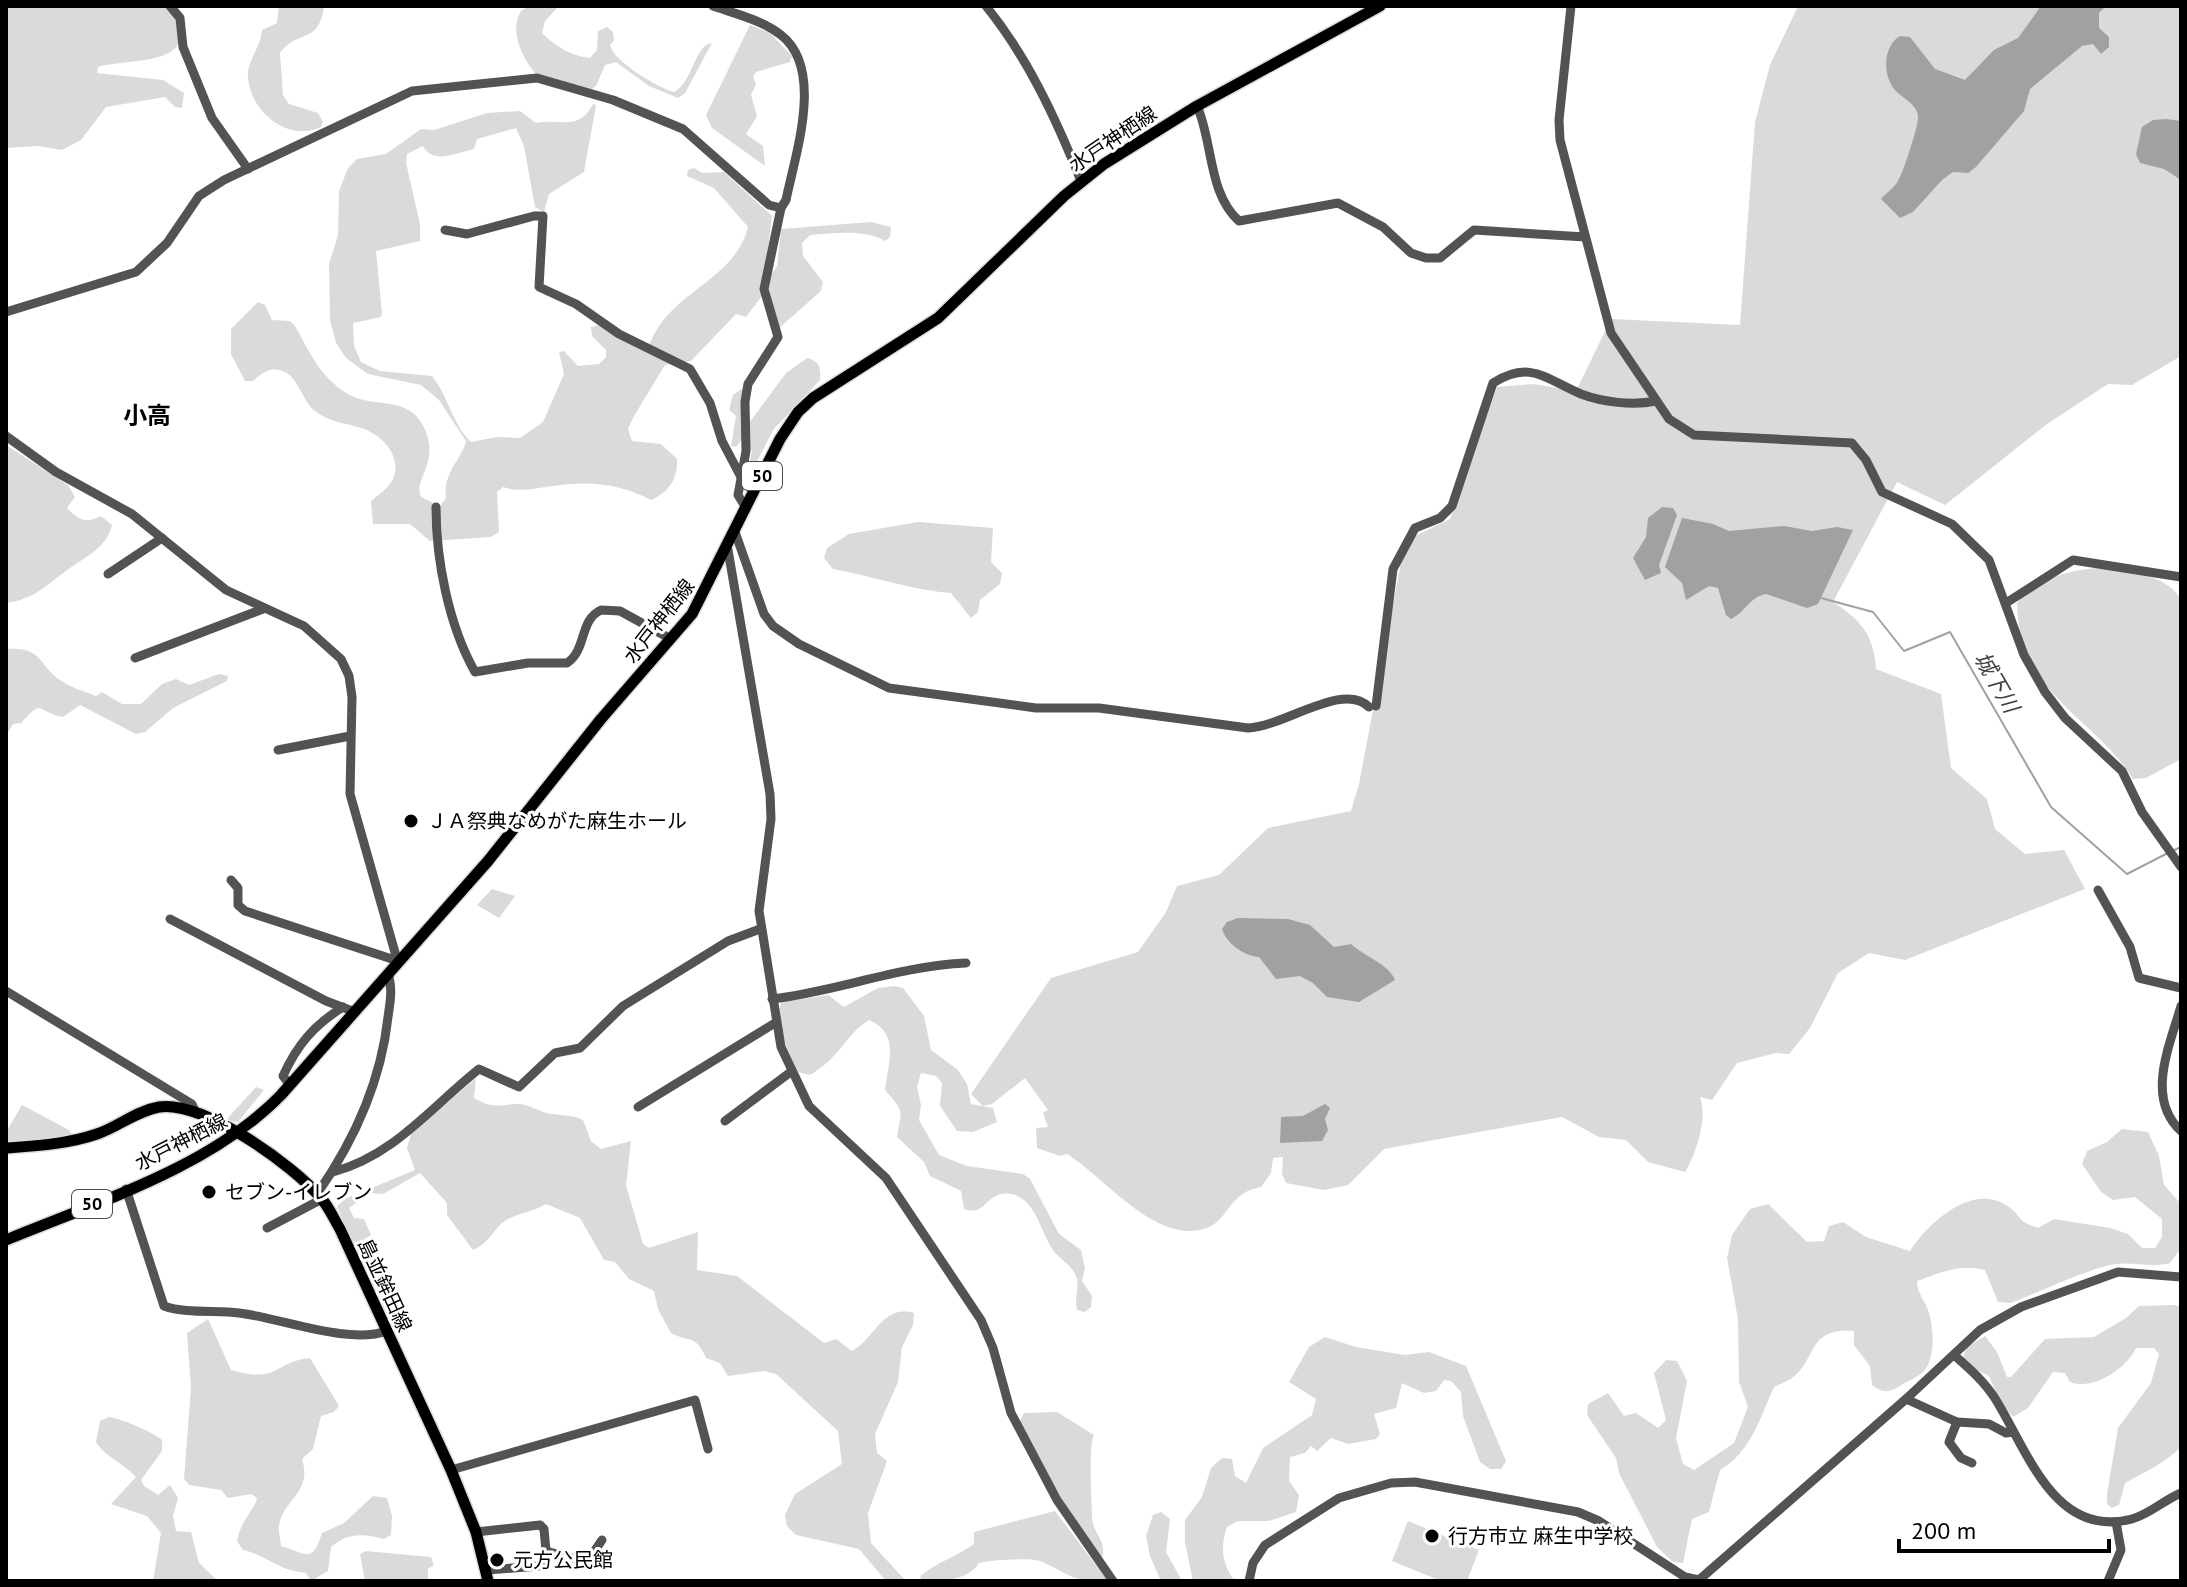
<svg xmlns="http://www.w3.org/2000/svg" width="2187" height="1587" viewBox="0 0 2187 1587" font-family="'PT Sans','Noto Sans JP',sans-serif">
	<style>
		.green { fill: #dadada }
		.water { fill: #a1a1a1 }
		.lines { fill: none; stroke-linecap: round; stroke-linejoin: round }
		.stream { stroke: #a1a1a1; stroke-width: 2 }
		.major-casing { stroke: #dbdbdb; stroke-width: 14 }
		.minor { stroke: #535353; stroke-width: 9 }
		.major { stroke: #000; stroke-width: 11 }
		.poi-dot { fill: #000; stroke: #fff; stroke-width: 3 }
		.labels { text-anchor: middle; stroke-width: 6; stroke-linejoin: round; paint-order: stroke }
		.shield { fill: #fff; stroke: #4c4c4c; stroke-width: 2 }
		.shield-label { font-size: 18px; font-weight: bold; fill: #000 }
		.street-label { font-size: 20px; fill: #000; stroke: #fff }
		.poi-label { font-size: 20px; fill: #000; stroke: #fff; text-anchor: start }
		.water-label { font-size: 22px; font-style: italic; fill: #424242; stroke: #fff }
		.quarter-label { font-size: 24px; font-weight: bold; fill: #000; stroke: #fff }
	</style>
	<rect width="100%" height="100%" fill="#fff"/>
	<g class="green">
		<path d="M6 6H168C209 68 134 57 98 67L97 73 163 80 184 93 182 108 175 107 165 97 106 107 81 140 62 150 38 146 6 148Z"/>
		<path d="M279 6H324C319 45 299 28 280 53L283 95 289 104 318 113 323 122 321 127C289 142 252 114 248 79 246 61 261 48 262 30L277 23Z"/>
		<path d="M529 6H559L545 21 542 33C555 46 571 56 590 58L597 50 598 31 607 27 613 32 614 40 610 45C613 61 658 88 674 92 692 84 695 44 712 43L685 93 678 98 649 86 616 62 605 65 596 86 590 90 535 73C522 57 509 30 521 11Z"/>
		<path d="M1798 6H2181V356L2132 385 2108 384 2047 424 1945 505 1897 482 1833 602C1861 620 1874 635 1876 669L1941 694 1951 768 1987 799 1995 829 2025 854 2064 850 2085 889 1905 960 1869 953 1838 973 1810 1028 1789 1054 1776 1053 1737 1063 1712 1100 1700 1097C1708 1117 1696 1155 1685 1172L1648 1162 1626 1140 1599 1137 1562 1117 1384 1149 1348 1185 1324 1190 1286 1183 1282 1174 1283 1157 1273 1158 1271 1173 1261 1187C1230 1192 1228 1219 1209 1227 1158 1248 1106 1178 1067 1154L1060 1156 1037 1148 1036 1128 1048 1127 1043 1113 1048 1110 1025 1078 992 1104 983 1106 971 1094 1051 978 1138 952 1166 912 1177 886 1219 875 1268 828 1351 811 1359 784 1405 541 1450 519 1497 387 1533 384 1576 391 1611 319 1740 325 1755 122 1770 65Z"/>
		<path d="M750 25 770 33 792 56 790 62 756 72 753 77 756 84 751 95 757 116 746 134 763 146 765 166 712 128 706 115Z"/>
		<path d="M593 104 596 105 584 172 549 194 544 212 535 207 524 146 516 128 477 139 474 149C455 153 434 165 423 146L407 154 406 163 420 224V241L376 251 382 313 381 317 353 323 354 346 361 362 380 371 432 376C449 397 452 424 471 442L497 437 520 438 543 422 564 374 559 352 564 351 578 366 599 364 606 357V350L592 336 591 327 599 325 647 352C664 291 734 284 748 227L714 188 687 176 688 170 694 168 702 173 724 172 772 216 762 296 746 317 736 314 691 361 665 365 634 416 628 429 632 441 661 444 677 459C678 479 669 492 651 500 617 483 589 481 552 486 535 488 520 493 503 487L497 492 499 532 491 537 430 541 410 524H373L371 501C378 495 389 488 393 479 403 456 381 434 361 428 343 422 331 423 315 411 301 400 299 375 280 370 269 367 261 374 253 381H245L231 354V329L258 302 265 305 272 320 290 321 295 326C310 353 321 378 348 394 371 408 405 396 421 422 444 460 412 479 421 497L440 506 446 498C442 474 463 457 466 441L439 400 421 385 368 374 346 358 336 343 330 320 329 264 338 235 339 191 348 168 357 159 386 154 421 129 434 130 487 113 520 111 536 123C559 118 579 132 593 104Z"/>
		<path d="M871 222 891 227 890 237 885 241C865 229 835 233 810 235L802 243 803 256 823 282 821 291 778 329 767 281 777 266 781 229Z"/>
		<path d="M807 358C820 361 821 368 820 380L774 429 744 486 752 451 743 438 736 447 731 446 736 416 729 410 733 395 743 388 749 423 786 373Z"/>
		<path d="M6 445 68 485 75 497 67 508C79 520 85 524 101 516L112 525C107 547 87 556 70 568 47 584 36 599 6 603Z"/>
		<path d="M918 522 993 528 991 562 1002 573 1000 584 980 600 978 612 971 618 951 593C911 590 873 576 833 569L824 558 827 548 849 534Z"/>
		<path d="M2097 568C2125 572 2166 572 2181 600V759L2146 778 2133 779C2094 716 2019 696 2017 603 2039 578 2065 571 2097 568Z"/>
		<path d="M6 649C43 646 38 665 60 680 71 688 84 691 96 696L102 692 122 704H141L162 684 176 679 189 685 219 674 228 676 227 681 173 708 145 732 136 734 80 705 63 717C36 712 44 697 21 723L13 724 6 736Z"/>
		<path d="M492 889 515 896 499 918 477 905Z"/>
		<path d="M894 986 903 988 924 1016 931 1050 958 1070 967 1084 971 1104 993 1108 997 1122 973 1132 957 1131 940 1106 942 1083 936 1076 921 1073 917 1087 921 1105 919 1120 939 1155 967 1166 1023 1174 1030 1179 1059 1234 1081 1250 1085 1269 1082 1281 1092 1296 1091 1307 1085 1312 1077 1310C1074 1299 1079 1289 1077 1279 1073 1265 1061 1261 1053 1250 1040 1232 1034 1189 1002 1194 985 1197 984 1216 964 1209L961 1191 930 1176 924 1162 897 1137C901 1110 906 1114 885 1090 888 1063 901 1034 869 1020 846 1034 840 1058 810 1075L798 1072C790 1053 771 1021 782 1002L828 995 844 1007 878 988Z"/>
		<path d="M476 1078 474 1098C493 1109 497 1105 516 1104 527 1103 536 1110 547 1113 560 1116 570 1114 583 1120L591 1141 601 1149 631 1141 626 1185 643 1244 649 1248 698 1232 697 1270 737 1276 824 1343 836 1339 852 1351C875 1339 882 1304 914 1313L913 1325 902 1347 898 1382 875 1434 877 1453 887 1461 868 1513 871 1543 906 1581H886L859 1549 796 1535 787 1526 785 1515 795 1494 842 1464 838 1431 776 1374 764 1371 728 1376 720 1363 706 1358C696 1334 690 1343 671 1333L658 1309 654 1291 629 1279 615 1262 604 1260 580 1218 546 1204C532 1212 520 1213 508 1219 493 1227 493 1241 473 1250L447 1215V1203L420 1173 383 1194 370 1193 349 1208 354 1218 364 1219 371 1235 358 1243 351 1240 337 1206 345 1199 415 1170 407 1148 411 1134Z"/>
		<path d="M256 1087 264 1090 238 1122 226 1120Z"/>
		<path d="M22 1105 69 1130 73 1136 6 1145V1132Z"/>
		<path d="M2122 1129 2148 1132 2159 1156 2164 1185 2181 1204V1248L2170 1263C2149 1269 2128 1259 2106 1266 2074 1275 2042 1291 2011 1303L1998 1302 1985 1270C1960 1263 1940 1273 1917 1281 1917 1293 1924 1299 1928 1310 1934 1327 1936 1359 1923 1372 1917 1378 1907 1381 1900 1386 1889 1393 1882 1393 1872 1385L1870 1366 1854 1345V1331C1807 1327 1818 1358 1792 1378 1787 1382 1779 1384 1774 1387 1760 1418 1751 1452 1720 1470L1709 1512 1692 1519 1683 1563 1673 1562 1657 1547 1619 1473 1616 1458 1587 1415 1588 1404 1608 1393 1624 1416 1636 1413 1658 1428 1666 1420 1654 1373 1666 1360 1677 1361 1687 1381 1676 1438 1683 1464 1694 1470 1734 1443 1748 1407 1739 1382 1738 1319 1727 1258 1732 1235 1750 1209 1768 1204 1807 1242 1824 1241 1829 1226 1843 1222 1866 1237 1910 1251C1928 1223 1973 1181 2009 1207 2024 1218 2014 1220 2038 1228L2054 1219 2110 1228 2128 1234 2142 1248H2155L2162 1237V1219L2135 1197 2113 1200 2101 1192 2082 1164 2087 1151 2107 1142Z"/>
		<path d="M2174 1305 2181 1307V1447C2165 1463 2145 1472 2125 1483L2119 1505 2112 1508 2107 1504V1494L2118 1428 2151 1383 2159 1354 2154 1348H2136C2126 1369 2093 1391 2070 1382L2065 1373 2053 1372 2028 1408 2013 1417 2000 1402 1989 1376 1961 1362 1967 1347 1985 1336 1997 1352 2007 1377H2011L2045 1339 2094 1337 2126 1318 2139 1306Z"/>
		<path d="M208 1319 231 1370C281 1384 272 1362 310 1358L339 1406 334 1412 321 1416 313 1449 302 1459C313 1493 283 1499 279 1526 278 1532 281 1540 281 1546 306 1553 312 1565 322 1533L344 1523 373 1496 387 1498 392 1516 391 1535 384 1539C363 1534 349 1532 331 1547L328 1571 311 1581 306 1573C278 1571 264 1554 243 1550L237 1541C240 1522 256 1507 257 1498L251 1494 228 1498 221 1490 189 1485 184 1479 191 1388 187 1333Z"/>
		<path d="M1325 1337 1356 1347 1405 1355 1429 1352 1466 1366 1506 1461 1501 1469H1490L1480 1462 1463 1416 1461 1392 1451 1381 1444 1380 1436 1391 1424 1393 1402 1383 1396 1408 1374 1414 1380 1434 1376 1439 1348 1444 1331 1438 1317 1451 1311 1446 1305 1453 1290 1457 1289 1481 1299 1495 1296 1512 1269 1521H1238L1227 1527C1220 1546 1222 1565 1235 1581H1193L1185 1542V1520L1202 1497 1211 1468 1222 1458 1232 1459 1235 1476 1246 1483 1263 1448 1312 1415 1316 1399 1289 1382 1309 1347Z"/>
		<path d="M1057 1412 1094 1435C1088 1445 1092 1502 1092 1518 1093 1534 1109 1543 1101 1560L1077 1529 1020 1421 1024 1413Z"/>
		<path d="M109 1417C120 1418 153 1432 162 1440V1451L141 1480 144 1486 158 1495 170 1485 178 1498 173 1516 176 1531 191 1532 199 1563 218 1581H153L161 1533 147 1516 111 1504 136 1477C125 1464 105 1457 96 1442L100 1421Z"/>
		<path d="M1055 1511 1108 1581C1072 1581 1073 1577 1043 1562 1032 1557 992 1560 979 1563 967 1581 943 1581 922 1581L920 1576C936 1563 957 1556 974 1544V1532Z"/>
		<path d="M1161 1512 1170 1519 1166 1552 1182 1581H1161L1150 1556 1146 1536 1153 1515Z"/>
		<path d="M1408 1521 1479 1550 1467 1581H1441L1392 1561Z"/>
		<path d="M366 1551 431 1557 434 1565 428 1569V1581H365L360 1554Z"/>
	</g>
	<g class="water">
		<path d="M2041 6H2106L2099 13V28L2109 37V47L2101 54 2093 44 2082 46 2030 89 2024 111 1976 167 1968 173 1953 172 1942 180 1913 212 1900 218 1881 199C1886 193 1894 188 1898 181 1903 173 1918 127 1918 118 1919 105 1902 98 1895 90 1882 75 1883 46 1900 36L1910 37 1935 69 1965 80 1994 50 2018 38Z"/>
		<path d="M2166 119 2181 121V180L2164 169 2140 163 2136 154 2142 127 2153 120Z"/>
		<path d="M1662 507 1673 508 1677 515 1659 565 1661 573 1645 580 1633 558 1646 537 1648 518Z"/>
		<path d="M1682 518 1713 524 1729 531 1784 526 1812 531 1837 527 1853 530 1818 604 1807 608 1766 594C1749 597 1746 612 1731 619L1726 615 1718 588 1709 586 1686 600 1682 583 1665 567Z"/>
		<path d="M1238 918 1288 919 1310 925 1334 947 1351 944C1364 956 1390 965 1395 980L1359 1002 1327 997 1313 983 1300 976 1276 979 1259 957C1244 956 1226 943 1222 929L1227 922Z"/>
		<path d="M1325 1104 1330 1108 1325 1119 1328 1130 1322 1141 1280 1143 1281 1117 1303 1116Z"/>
	</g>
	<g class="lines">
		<g class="stream">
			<path d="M1821 598 1873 612 1904 651 1950 632 2051 807 2127 874 2166 854"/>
			<path d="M2172 851 2181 847"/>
		</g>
		<g class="major-casing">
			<g id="major">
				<path d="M6 1148C36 1146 68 1144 97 1134 118 1127 136 1111 159 1107 203 1100 293 1165 321 1198 329 1207 334 1219 340 1229L451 1470 476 1532 488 1581"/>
				<path d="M6 1240C98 1202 211 1167 281 1095L488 861 601 719 692 614 780 439 798 412 813 398 938 318 1064 196 1104 164 1197 106 1380 6"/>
			</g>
		</g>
		<g class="minor">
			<path d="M170 6 180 18 183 47 212 118 248 169"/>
			<path d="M713 6C736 14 762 20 781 35 825 69 795 155 786 200L781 208 764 289 778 337 748 384 745 402 746 451 738 495 746 508"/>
			<path d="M986 6C1028 58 1056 119 1081 181"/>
			<path d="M1571 6 1559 120 1560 140 1611 333 1669 419 1694 435 1852 443 1866 460 1882 492 1952 524 1989 560 2024 655 2045 692 2065 718 2122 771 2142 812 2181 867"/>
			<path d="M1197 106C1213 141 1208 194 1239 221L1338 203 1383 227 1411 253 1426 258H1440L1474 230 1585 237"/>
			<path d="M445 230 467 234 534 216H543L539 287 576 304 619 334 690 369 710 403 722 441 741 477"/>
			<path d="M6 312 136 272 167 243 199 196 224 180 412 91 537 78 613 100 683 129 769 205 781 208"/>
			<path d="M6 436 56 472 132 514 226 590 304 626 341 659 349 676 352 697 350 794 398 963"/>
			<path d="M436 507C436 561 449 626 475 672L528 663H567C587 650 579 620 601 610L620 611 671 639"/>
			<path d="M735 532 764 614 773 626 799 644 889 688 1036 708H1099L1248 728C1286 726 1343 681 1369 707"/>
			<path d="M728 550 770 794 771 819 759 911 781 1047 809 1106 886 1178 981 1320 993 1348 1011 1413 1057 1500 1113 1581"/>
			<path d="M108 574 162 538"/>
			<path d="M2006 603 2073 560 2181 577"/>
			<path d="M135 658 263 609"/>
			<path d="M1376 706 1393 569 1415 528 1440 518 1452 506 1493 383C1531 359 1547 380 1581 394 1602 402 1633 406 1656 401"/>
			<path d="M278 750 350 736"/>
			<path d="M231 880 238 888V905L245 911 395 960"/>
			<path d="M2098 890 2130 947 2139 978 2181 988"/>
			<path d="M170 919 326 1001 355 1012"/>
			<path d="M6 991 192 1104 195 1111"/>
			<path d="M772 999C838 991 899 966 966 963"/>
			<path d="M2181 1006C2170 1045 2145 1098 2181 1131"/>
			<path d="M290 1085 283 1076C297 1045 314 1025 343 1007"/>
			<path d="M638 1107 775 1023"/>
			<path d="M725 1121 792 1071"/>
			<path d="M333 1172C395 1155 431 1107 479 1069L519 1087 555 1053 580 1048 623 1006 728 941 760 929"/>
			<path d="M126 1189 164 1306C186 1314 216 1310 239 1313 281 1318 348 1345 387 1331"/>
			<path d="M317 1194C354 1141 381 1082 388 1017 390 1003 393 988 388 974"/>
			<path d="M267 1228 322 1199"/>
			<path d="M1954 1355C1970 1369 1985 1382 1996 1400 2028 1452 2055 1539 2132 1519 2150 1514 2164 1500 2181 1493"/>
			<path d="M1906 1399 1957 1422 1989 1424 2006 1433 2013 1432"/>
			<path d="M1957 1422 1949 1442 1961 1458 1972 1463"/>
			<path d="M451 1470 695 1400 708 1449"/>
			<path d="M476 1532 540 1525 544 1529 546 1551"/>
			<path d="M487 1570 539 1566 544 1562 546 1551 587 1562 602 1540"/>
			<path d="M1249 1581 1253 1563 1265 1545 1339 1498 1391 1483 1415 1482 1578 1512 1599 1521 1685 1577 1699 1580 1906 1399 1980 1330 2021 1307 2118 1272 2181 1277"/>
			<path d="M2108 1581 2121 1550 2116 1522"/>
		</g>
		<use href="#major" class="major"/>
	</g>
	<g class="poi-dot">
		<circle cx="411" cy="821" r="8"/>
		<circle cx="209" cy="1192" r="8"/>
		<circle cx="1432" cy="1536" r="8"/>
		<circle cx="497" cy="1560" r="8"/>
	</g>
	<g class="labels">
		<g class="shield">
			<rect x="742" y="462" width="40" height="28" rx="6"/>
			<rect x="72" y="1190" width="40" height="28" rx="6"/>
		</g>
		<g class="shield-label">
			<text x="762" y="482">50</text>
			<text x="92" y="1210">50</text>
		</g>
		<g class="street-label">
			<text transform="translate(1113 139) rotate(-34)" y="7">水戸神栖線</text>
			<text transform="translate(659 621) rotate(-52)" y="7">水戸神栖線</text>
			<text transform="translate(181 1142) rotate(-27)" y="7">水戸神栖線</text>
			<text transform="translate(385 1285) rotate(65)" y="7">島並鉾田線</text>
		</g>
		<g class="poi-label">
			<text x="427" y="828">ＪＡ祭典なめがた麻生ホール</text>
			<text x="225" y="1199">セブン-イレブン</text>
			<text x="1448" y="1543">行方市立 麻生中学校</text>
			<text x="513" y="1567">元方公民館</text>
		</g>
		<g class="water-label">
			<text transform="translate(1997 682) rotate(60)" y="8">城下川</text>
		</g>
		<g class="quarter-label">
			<text x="147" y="424">小高</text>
		</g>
	</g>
	<rect width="2187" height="1587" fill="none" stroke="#000000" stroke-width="16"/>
	<path d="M1899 1539v12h210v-12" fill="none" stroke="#000000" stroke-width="4"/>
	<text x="1911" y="1539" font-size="24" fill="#000000" stroke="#ffffff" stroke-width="6" paint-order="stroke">200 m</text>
</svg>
